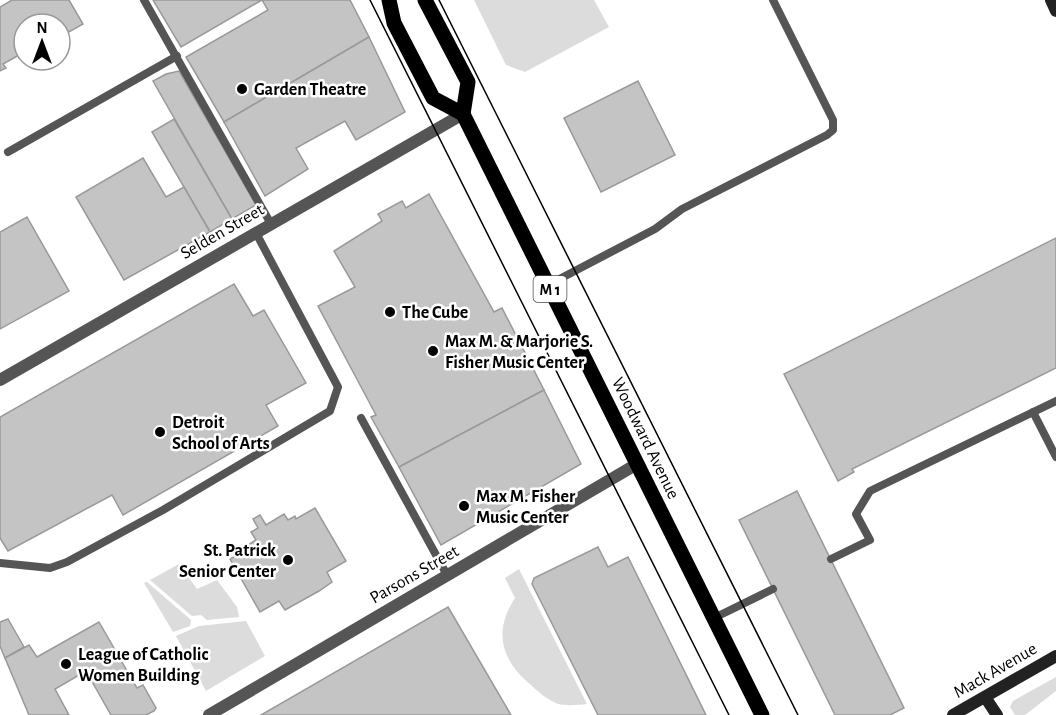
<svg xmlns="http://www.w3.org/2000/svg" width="1056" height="715" viewBox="0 0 1056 715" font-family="'Alegreya Sans',sans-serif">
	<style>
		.green { fill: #dcdcdc }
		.building { fill: #c4c4c4; stroke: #999; stroke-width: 1.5 }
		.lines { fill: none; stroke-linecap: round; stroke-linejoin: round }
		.lane { stroke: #555; stroke-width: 8 }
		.street { stroke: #555; stroke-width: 12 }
		.secondary { stroke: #222; stroke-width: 12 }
		.primary { stroke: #000; stroke-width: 15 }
		.tram { stroke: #000; stroke-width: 1.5 }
		.poi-dot { fill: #000; stroke: #fff; stroke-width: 2 }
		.labels { text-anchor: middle; stroke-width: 5; stroke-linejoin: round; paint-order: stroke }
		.shield { fill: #fff; stroke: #4c4c4c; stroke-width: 1.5 }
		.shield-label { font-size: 16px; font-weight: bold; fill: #000 }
		.poi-label { font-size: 18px; font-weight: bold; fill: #000; stroke: #fff; text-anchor: start }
		.street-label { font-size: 18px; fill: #000; stroke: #fff }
	</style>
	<rect width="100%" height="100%" fill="#fff"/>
	<g class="green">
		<path d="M474 0H594L609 27 525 72 506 65Z"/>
		<path d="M179 564 197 589 217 580 237 607 239 617 207 620 201 615 192 616 150 580Z"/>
		<path d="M519 569 526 583 587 704C578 705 567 706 558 704 548 700 538 692 531 685 501 660 493 632 515 598L505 578Z"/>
		<path d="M147 582 191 620 190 626 173 632 144 583Z"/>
		<path d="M246 621 265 656 206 691 176 636 199 626Z"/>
		<path d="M1056 677V691L1025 715H1015L1010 707 1013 701Z"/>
	</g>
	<g class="building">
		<path d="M12 0H69L83 24 60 37V24H24V58L22 59 19 55 3 64 6 68 0 71V7Z"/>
		<path d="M153 0H262L181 47Z"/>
		<path d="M262 0H350L369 37 224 122 186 57 268 10Z"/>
		<path d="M369 37 405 112 356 140 345 121 296 148 308 169 265 196 224 122Z"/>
		<path d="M179 71 256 205 232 219 153 81 166 74Z"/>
		<path d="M638 81 675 155 601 192 564 118Z"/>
		<path d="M174 119 232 219 210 232 152 132Z"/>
		<path d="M143 158 166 197 184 187 210 232 124 280 76 197Z"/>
		<path d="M429 194 494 312 502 308 544 390 399 467 371 417 376 415 318 306 355 287 334 251 382 221 378 214 402 201 406 208Z"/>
		<path d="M27 217 69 291 0 329V232Z"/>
		<path d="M1056 238V368L852 469 854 472 838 481 784 374Z"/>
		<path d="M234 284 253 316 264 310 306 383 266 405 278 426 123 515 112 495 8 551 0 538V417Z"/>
		<path d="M544 390 581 464 441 545 399 467Z"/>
		<path d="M797 491 904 708 890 715H835L739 520Z"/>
		<path d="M315 508 346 561 327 572 332 582 319 591 285 610 279 601 260 612 230 559 250 548 248 545 256 540 251 532 258 528 253 519 260 515 266 525 284 514 288 520 295 516 296 519Z"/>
		<path d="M598 547 608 567 628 557 706 715H598L532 584 534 578Z"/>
		<path d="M448 607 511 715H261Z"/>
		<path d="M8 619 24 647 5 658 0 646V622Z"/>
		<path d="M99 622 137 688 143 685 156 708 154 711 146 715H111L86 671 55 689 69 715H29L5 658 29 645 37 657Z"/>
	</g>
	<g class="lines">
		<g class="lane">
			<path d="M144 0 271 224"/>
			<path d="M8 152 177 56"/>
			<path d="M548 285 655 229 682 209 827 135 833 130V120L773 0"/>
			<path d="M1033 412 1056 457"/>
			<path d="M361 418 447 575"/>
			<path d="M831 559 870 540 856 514 870 491 1056 401"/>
			<path d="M0 563 50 568 67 562 163 510 330 411 338 387 256 233"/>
			<path d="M714 618 773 589"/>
		</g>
		<g class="street">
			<path d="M0 380 463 114"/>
			<path d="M209 715 637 464"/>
		</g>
		<g class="secondary">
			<path d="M1051 0 1056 11"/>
			<path d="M985 697 997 715"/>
			<path d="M953 715 1056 656"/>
		</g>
		<g class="primary">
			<path d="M389 0 394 23 433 98 463 114 762 715"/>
			<path d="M425 0 468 82 463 114"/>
		</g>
		<g class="tram">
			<path d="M370 0 729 715"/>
			<path d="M439 0 798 715"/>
		</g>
	</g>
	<g class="poi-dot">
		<circle cx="242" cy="89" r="6"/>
		<circle cx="390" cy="312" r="6"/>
		<circle cx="433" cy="351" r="6"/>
		<circle cx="160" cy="432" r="6"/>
		<circle cx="464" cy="506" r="6"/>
		<circle cx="288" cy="560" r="6"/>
		<circle cx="66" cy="664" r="6"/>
	</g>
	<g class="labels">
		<rect class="shield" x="533.5" y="276" width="33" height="26" rx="4.5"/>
		<g class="shield-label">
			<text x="550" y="295">M 1</text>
		</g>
		<g class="poi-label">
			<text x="254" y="95">Garden Theatre</text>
			<text x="402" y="318">The Cube</text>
			<text x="445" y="347">Max M. &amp; Marjorie S.<tspan x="445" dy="21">Fisher Music Center</tspan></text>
			<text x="172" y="428">Detroit<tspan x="172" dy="21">School of Arts</tspan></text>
			<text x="476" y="502">Max M. Fisher<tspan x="476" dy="21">Music Center</tspan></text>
			<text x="276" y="556" text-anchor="end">St. Patrick<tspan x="276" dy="21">Senior Center</tspan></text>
			<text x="78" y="660">League of Catholic<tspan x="78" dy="21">Women Building</tspan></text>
		</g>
		<g class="street-label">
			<text transform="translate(222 231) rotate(-30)" y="6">Selden Street</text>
			<text transform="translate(646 438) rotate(64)" y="6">Woodward Avenue</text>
			<text transform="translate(414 574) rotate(-30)" y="6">Parsons Street</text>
			<text transform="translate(995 670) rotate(-30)" y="6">Mack Avenue</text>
		</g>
	</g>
	<g transform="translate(42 42)"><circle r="28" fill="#ffffff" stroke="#999999" stroke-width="1.5"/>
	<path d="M0-4.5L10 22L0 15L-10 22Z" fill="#000000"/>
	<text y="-9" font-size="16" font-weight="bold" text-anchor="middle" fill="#000000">N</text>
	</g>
</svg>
